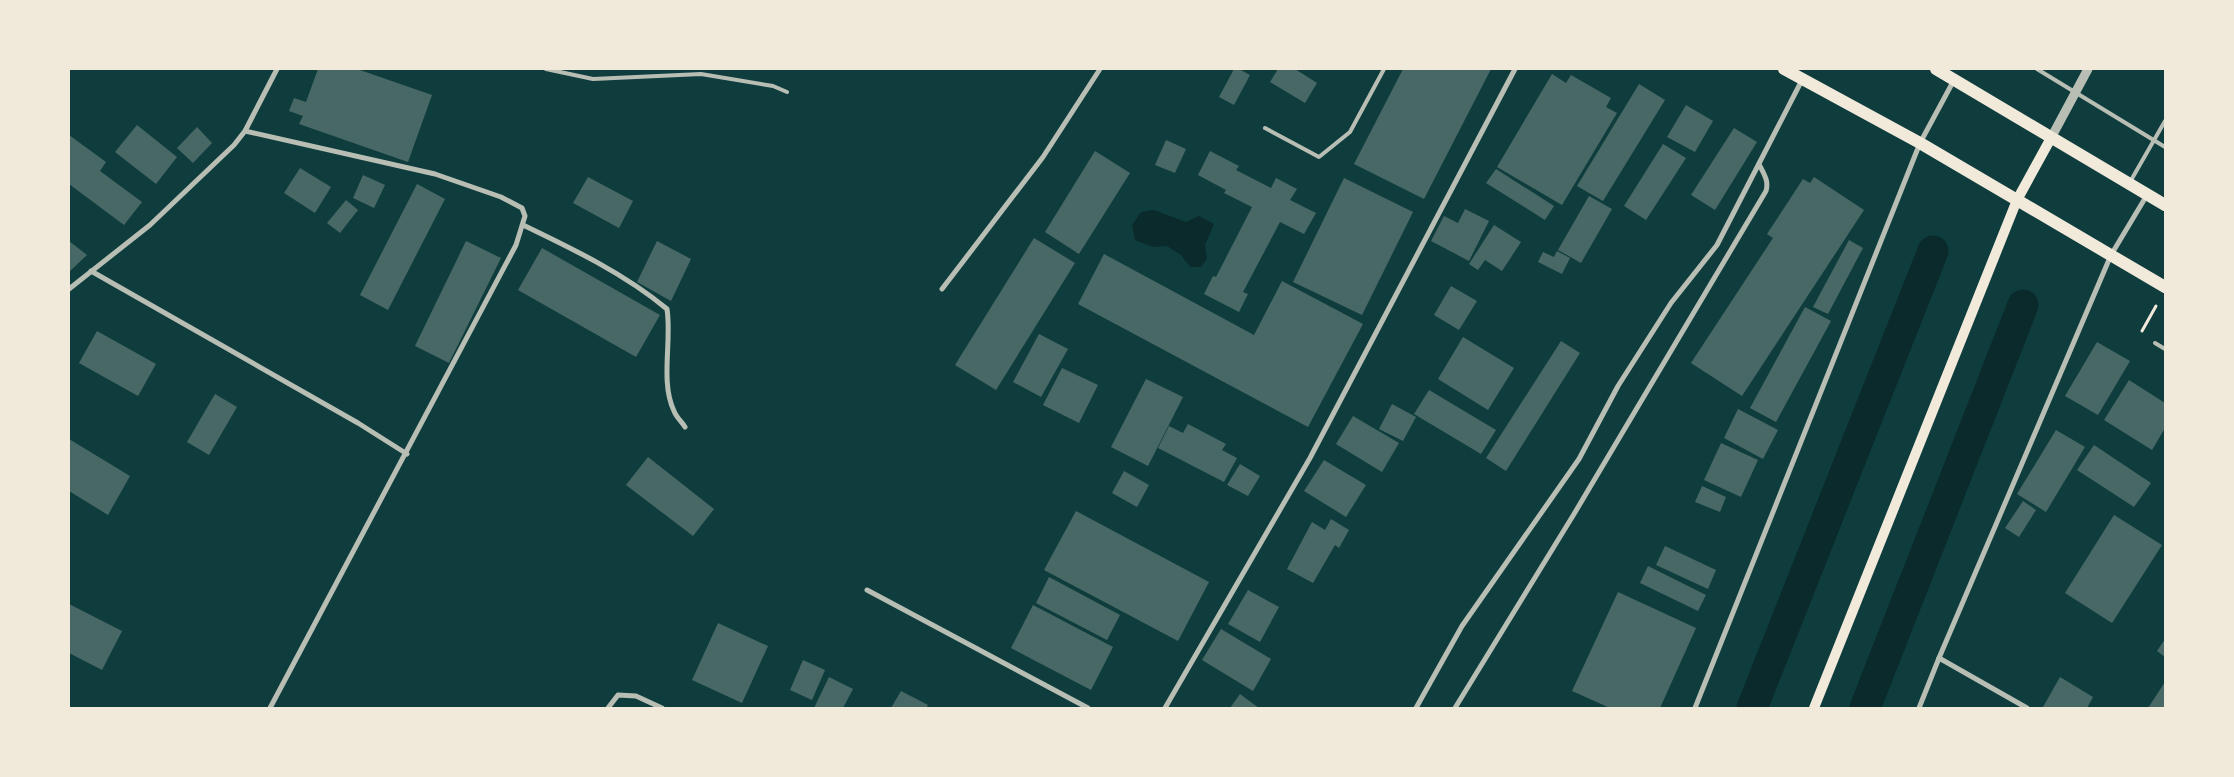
<svg xmlns="http://www.w3.org/2000/svg" width="2234" height="777" viewBox="0 0 2234 777" font-family="'Golos Text',sans-serif">
	<style>
		.water { fill: #0a2a2b }
		.lines { fill: none; stroke-linecap: round; stroke-linejoin: round }
		.canal { stroke: #0a2a2b; stroke-width: 31 }
		.building { fill: #486865 }
		.path { stroke: #f1e9da; stroke-width: 3 }
		.service { stroke: #b8beb3; stroke-width: 4 }
		.minor { stroke: #b8beb3; stroke-width: 5 }
		.tertiary { stroke: #b8beb3; stroke-width: 9 }
		.secondary { stroke: #f1e9da; stroke-width: 10 }
		.primary { stroke: #f1e9da; stroke-width: 12 }
	</style>
	<rect width="100%" height="100%" fill="#0f3d3e"/>
	<path class="water" d="M1154 210 1186 222 1199 216 1214 224 1205 245 1207 259 1201 267H1190L1181 255 1167 246 1153 247 1135 240 1132 225 1141 212Z"/>
	<g class="lines">
		<g class="canal">
			<path d="M1752 708 1933 251"/>
			<path d="M1865 708 2023 305"/>
		</g>
	</g>
	<g class="building">
		<path d="M318 69H357L432 95 408 162 299 124 303 116 289 111 294 98 306 102Z"/>
		<path d="M1234 69H1239L1250 75 1234 105 1219 97Z"/>
		<path d="M1278 69H1295L1317 83 1305 103 1270 82Z"/>
		<path d="M1403 69H1491L1424 199 1354 164Z"/>
		<path d="M1552 74 1566 83 1571 75 1611 98 1606 107 1617 113 1562 205 1497 167Z"/>
		<path d="M1639 84 1665 100 1603 201 1577 186Z"/>
		<path d="M1686 105 1713 121 1695 152 1667 137Z"/>
		<path d="M137 125 177 157 156 184 115 152Z"/>
		<path d="M197 127 212 143 193 163 177 148Z"/>
		<path d="M1734 128 1757 142 1715 210 1691 195Z"/>
		<path d="M69 135 106 162 100 171 142 202 124 225 69 184Z"/>
		<path d="M1166 140 1186 149 1175 173 1155 165Z"/>
		<path d="M1663 144 1686 158 1646 220 1624 206Z"/>
		<path d="M1095 151 1130 173 1079 254 1045 232Z"/>
		<path d="M1210 151 1239 166 1236 170 1271 188 1276 178 1297 189 1290 200 1316 213 1304 234 1280 222 1243 292 1248 294 1239 312 1204 294 1213 276 1216 277 1252 207 1224 193 1226 190 1198 175Z"/>
		<path d="M300 168 331 187 315 213 284 193Z"/>
		<path d="M1496 169 1554 206 1545 220 1486 183Z"/>
		<path d="M363 175 385 185 374 208 353 198Z"/>
		<path d="M588 177 633 201 619 228 573 203Z"/>
		<path d="M1814 177 1864 210 1742 396 1691 363 1773 238 1767 234 1803 179 1810 183Z"/>
		<path d="M1344 178 1413 212 1362 315 1293 282Z"/>
		<path d="M417 184 445 199 388 310 360 295Z"/>
		<path d="M1589 196 1612 209 1581 263 1558 250Z"/>
		<path d="M346 200 358 210 340 233 327 223Z"/>
		<path d="M1465 209 1489 221 1469 261 1431 241 1444 216 1458 223Z"/>
		<path d="M1494 225 1521 242 1502 271 1485 260 1478 270 1469 264Z"/>
		<path d="M1034 238 1075 263 996 390 955 365Z"/>
		<path d="M1849 240 1863 248 1828 314 1813 307Z"/>
		<path d="M69 241 87 255 69 272Z"/>
		<path d="M466 241 501 258 449 363 415 346Z"/>
		<path d="M657 241 691 259 671 301 637 282Z"/>
		<path d="M542 248 660 315 636 357 518 290Z"/>
		<path d="M1557 251 1570 258 1562 274 1538 262 1543 252 1554 257Z"/>
		<path d="M1104 254 1254 335 1282 281 1363 324 1308 427 1078 304Z"/>
		<path d="M1451 286 1477 301 1459 330 1434 315Z"/>
		<path d="M1805 307 1831 321 1776 422 1750 408Z"/>
		<path d="M97 331 156 364 138 396 79 363Z"/>
		<path d="M1039 334 1068 349 1041 397 1013 382Z"/>
		<path d="M1463 337 1514 368 1488 410 1438 379Z"/>
		<path d="M1561 341 1580 353 1506 471 1486 458Z"/>
		<path d="M2097 342 2130 361 2098 415 2065 396Z"/>
		<path d="M1062 368 1098 385 1079 423 1043 405Z"/>
		<path d="M1146 379 1183 397 1148 466 1111 447Z"/>
		<path d="M2129 380 2165 403V428L2152 450 2104 420Z"/>
		<path d="M1429 390 1496 430 1481 454 1414 414Z"/>
		<path d="M215 394 237 407 209 455 187 442Z"/>
		<path d="M1392 404 1416 417 1403 441 1379 429Z"/>
		<path d="M1738 409 1778 430 1763 459 1724 438Z"/>
		<path d="M1353 416 1399 443 1382 472 1336 444Z"/>
		<path d="M1188 424 1226 444 1222 450 1237 458 1224 482 1158 448 1169 426 1183 433Z"/>
		<path d="M2056 430 2085 447 2046 512 2017 494Z"/>
		<path d="M69 439 130 476 108 515 69 491Z"/>
		<path d="M1721 443 1758 460 1741 497 1704 480Z"/>
		<path d="M2094 445 2151 483 2134 507 2077 470Z"/>
		<path d="M648 457 714 509 693 536 626 485Z"/>
		<path d="M1324 460 1366 485 1346 517 1304 491Z"/>
		<path d="M1240 464 1260 476 1248 496 1227 485Z"/>
		<path d="M1124 471 1149 485 1137 507 1112 493Z"/>
		<path d="M1702 486 1726 497 1720 512 1695 502Z"/>
		<path d="M2023 501 2036 510 2019 537 2005 528Z"/>
		<path d="M1076 511 1209 582 1178 641 1044 570Z"/>
		<path d="M2114 515 2162 545 2112 623 2065 593Z"/>
		<path d="M1331 519 1349 530 1339 548 1335 545 1313 583 1287 569 1312 522 1325 530Z"/>
		<path d="M1665 546 1716 570 1708 589 1656 565Z"/>
		<path d="M1648 566 1706 595 1698 611 1640 583Z"/>
		<path d="M1049 577 1120 615 1107 640 1036 603Z"/>
		<path d="M1248 590 1279 607 1260 642 1228 624Z"/>
		<path d="M1618 592 1696 628 1660 708H1610L1572 691Z"/>
		<path d="M69 604 122 631 102 670 69 653Z"/>
		<path d="M1033 605 1113 647 1091 690 1011 648Z"/>
		<path d="M718 623 768 646 742 703 692 680Z"/>
		<path d="M1221 629 1271 659 1253 691 1202 660Z"/>
		<path d="M2165 639V657L2157 651Z"/>
		<path d="M803 660 825 670 812 700 790 690Z"/>
		<path d="M829 677 853 689 843 708H814Z"/>
		<path d="M2060 677 2093 697 2087 708 2043 707Z"/>
		<path d="M2165 682V708H2148Z"/>
		<path d="M901 691 928 705 926 708H891Z"/>
		<path d="M1240 694 1259 708H1230Z"/>
	</g>
	<g class="lines">
		<path class="path" d="M2142 331 2156 306"/>
		<g class="service">
			<path d="M546 69 593 79 701 74 773 86 787 92"/>
			<path d="M2037 69 2165 147"/>
			<path d="M1265 128 1319 157 1350 132 1384 69"/>
			<path d="M2130 182 2165 121"/>
			<path d="M2155 343 2165 349"/>
		</g>
		<g class="minor">
			<path d="M245 131 435 174 501 197 522 208 525 216 516 245 270 708"/>
			<path d="M523 225C573 249 625 274 667 309 672 341 660 382 674 411 676 417 682 422 685 427"/>
			<path d="M91 271 358 423 407 454"/>
			<path d="M69 289 150 225 234 145 245 131 277 69"/>
			<path d="M942 289 1043 157 1100 69"/>
			<path d="M867 590 1088 708"/>
			<path d="M1939 658 2027 708"/>
			<path d="M608 708 618 695 636 696 662 708"/>
			<path d="M1165 708 1310 458 1515 69"/>
			<path d="M1416 708 1462 626 1579 459 1618 386 1671 303 1717 245 1802 80"/>
			<path d="M1455 708 1574 514 1766 191C1769 181 1764 174 1759 164"/>
			<path d="M1695 708 1920 143 1954 80"/>
			<path d="M1919 708 1939 658 2111 255 2147 195"/>
		</g>
		<path class="tertiary" d="M2051 138 2088 69"/>
		<path class="secondary" d="M1814 708 2017 200 2051 138"/>
		<g class="primary">
			<path d="M1784 69 1920 143 2165 287"/>
			<path d="M1936 69 2165 205"/>
		</g>
	</g>
	<rect width="2234" height="777" fill="none" stroke="#f1e9da" stroke-width="140"/>
</svg>
